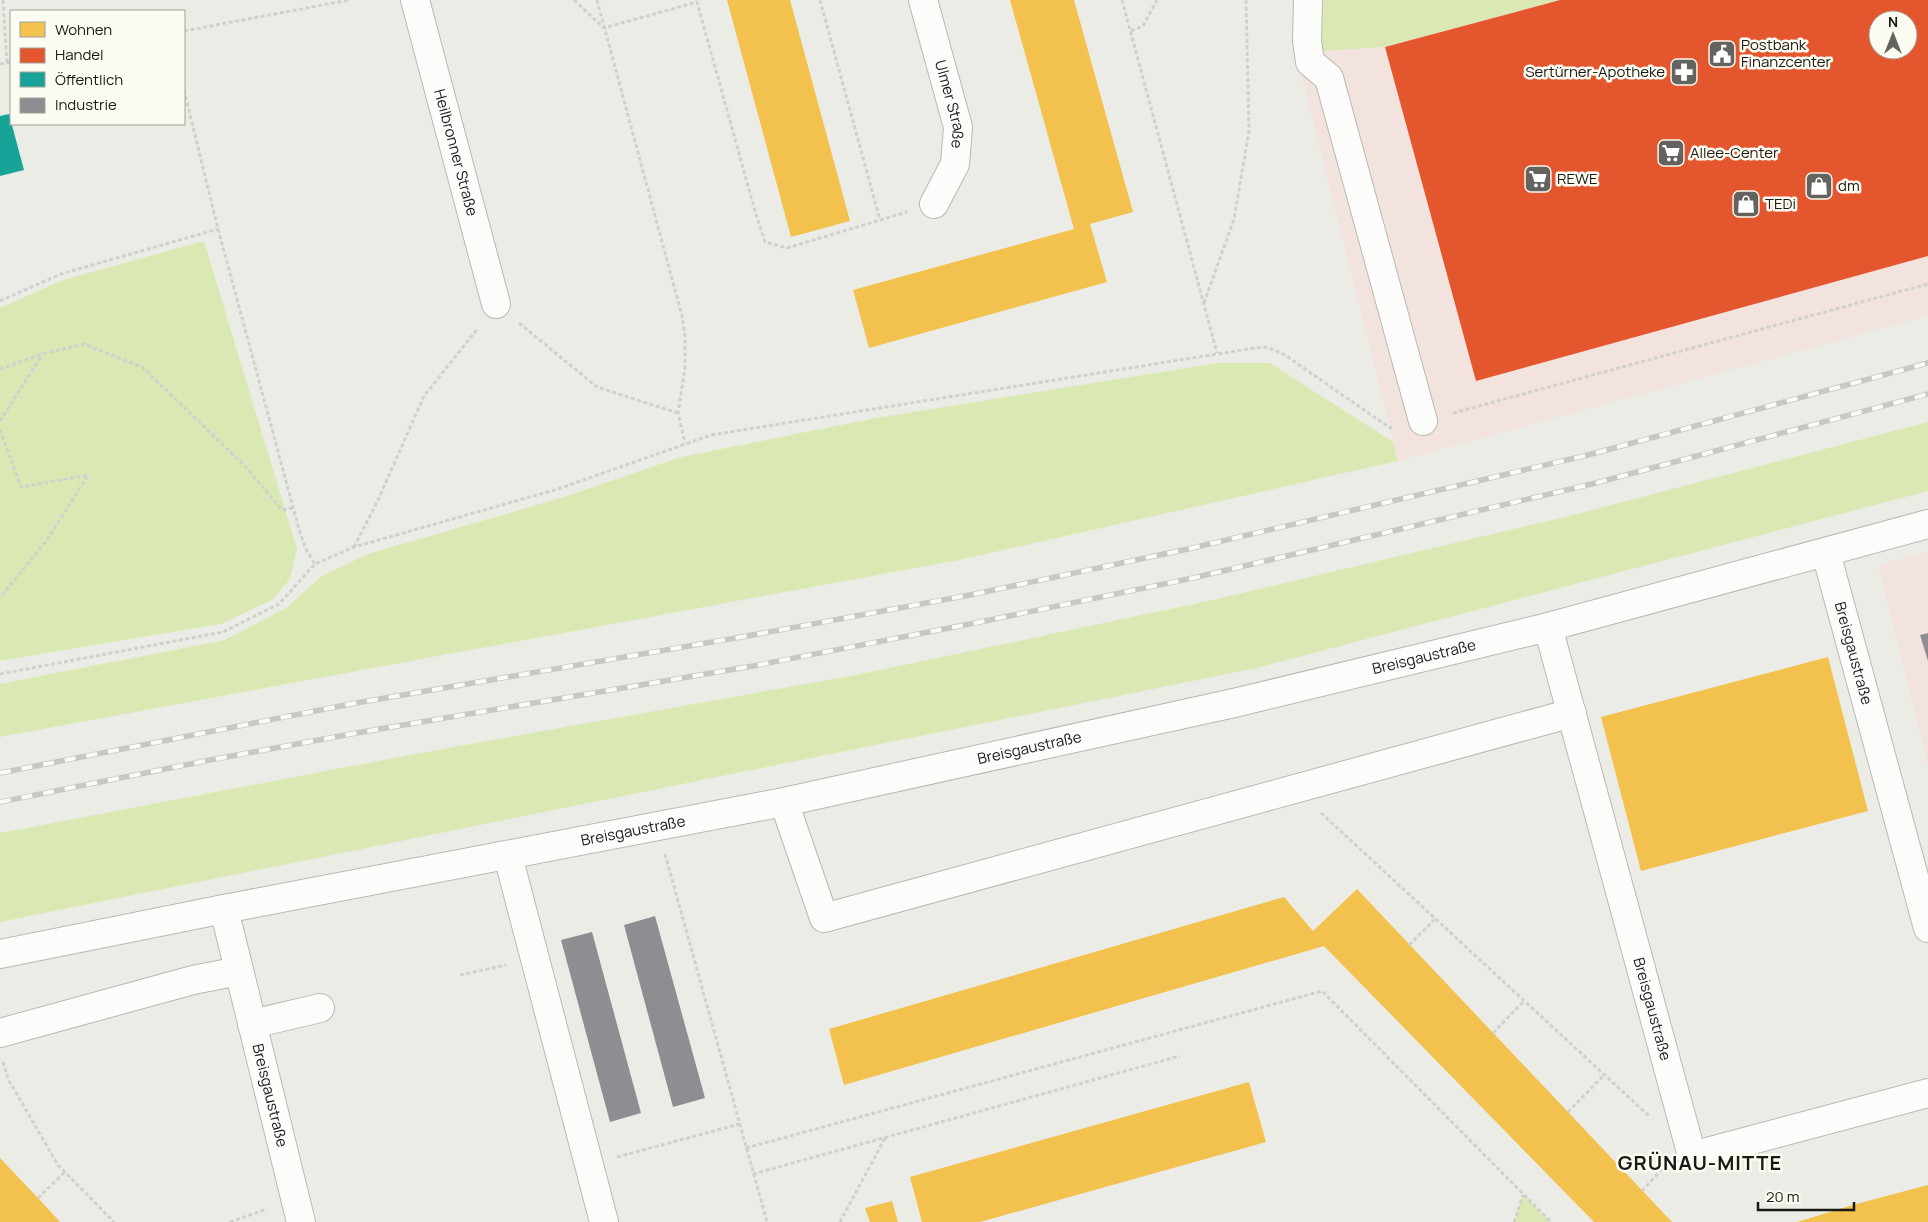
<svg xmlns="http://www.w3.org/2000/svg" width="1928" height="1222" viewBox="0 0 1928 1222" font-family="Manrope,sans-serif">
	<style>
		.commercial { fill: #f2e3df; fill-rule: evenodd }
		.green { fill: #dae9b3 }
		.homes { fill: #f2c14e }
		.shops { fill: #e4572e; fill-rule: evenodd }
		.public { fill: #17a398 }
		.industry { fill: #8d8d92 }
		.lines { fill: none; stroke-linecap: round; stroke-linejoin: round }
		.minor-casing { stroke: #b9b8b4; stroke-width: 30 }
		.path { stroke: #d0d0ce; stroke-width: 3; stroke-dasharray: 4 2.5; stroke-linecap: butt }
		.minor { stroke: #fcfcfb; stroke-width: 28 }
		.rail-casing { stroke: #c7c7c6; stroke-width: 5.5 }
		.rail { stroke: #fcfbf1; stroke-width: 4; stroke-dasharray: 11; stroke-linecap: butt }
		.labels { text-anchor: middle; stroke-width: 5; stroke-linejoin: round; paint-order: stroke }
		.poi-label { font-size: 15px; fill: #1a1916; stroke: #fcfbf1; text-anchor: start }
		.street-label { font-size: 15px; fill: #1a1916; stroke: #fcfbf1 }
		.district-label { font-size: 20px; font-weight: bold; letter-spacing: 1px; fill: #1a1916; stroke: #fcfbf1 }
	</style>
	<rect width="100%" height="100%" fill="#ecece7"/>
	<g class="commercial">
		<path d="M1344 0H1928V316L1398 461 1298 63ZM1878 20H1908V50H1878Z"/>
		<path d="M1928 552V767L1878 567 1892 561Z"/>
	</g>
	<g class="green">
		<path d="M1308 0H1559L1384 47 1308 52Z"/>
		<path d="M204 241 297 549 290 579 272 600 221 624 0 661V308L63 280Z"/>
		<path d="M1217 363H1270L1393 442 1398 461 959 560 0 737V684L225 640 286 608 322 576 368 554 564 497 681 457 876 418Z"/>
		<path d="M1928 422V491L1257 668 0 922V833L415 754 861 674 1208 601 1569 516Z"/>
		<path d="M1523 1195 1551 1222H1514Z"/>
	</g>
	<g class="homes">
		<path d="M727 0H790L850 221 791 237Z"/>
		<path d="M1010 0H1074L1133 212 1090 224 1107 282 869 348 853 290 1074 229Z"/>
		<path d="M1828 657 1868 811 1641 871 1601 717Z"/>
		<path d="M1357 889 1672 1222H1594L1324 946 844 1085 829 1029 1284 897 1313 931Z"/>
		<path d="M1249 1082 1266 1142 980 1222H922L910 1177Z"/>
		<path d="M0 1158 38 1198 60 1222H0Z"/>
		<path d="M1928 1185V1222H1797L1856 1204Z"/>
		<path d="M892 1201 898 1222H870L865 1208Z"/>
	</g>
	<path class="shops" d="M1560 0H1928V256L1476 381 1385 47ZM1878 20H1908V50H1878Z"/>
	<path class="public" d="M9 114 24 170 0 176V116Z"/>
	<g class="industry">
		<path d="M1928 633V661L1920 635Z"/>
		<path d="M655 916 705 1098 673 1107 624 925Z"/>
		<path d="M592 932 641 1113 610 1122 561 940Z"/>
	</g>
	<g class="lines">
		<g class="minor-casing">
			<g id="minor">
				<path id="s1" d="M415 0 496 304"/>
				<path id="s2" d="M923 0 958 127 955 164 934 204"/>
				<path d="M1308 0 1307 41 1310 62 1329 78 1423 421"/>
				<path id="s3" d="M1826 553 1928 928"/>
				<path id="s4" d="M1548 627 1692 1156 1928 1093"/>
				<path d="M784 802 824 918 1572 713"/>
				<path d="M508 856 604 1222"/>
				<path id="s5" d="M224 909 301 1222"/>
				<path id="s6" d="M0 954 224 909 784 802 1234 703 1548 627 1928 524"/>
				<path d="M252 1024 320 1008"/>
				<path d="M0 1033 193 980 239 971"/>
			</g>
		</g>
		<g class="path">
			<path d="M3 0 7 63"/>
			<path d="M574 0 604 28 697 2 755 211 765 242 787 248 907 212"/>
			<path d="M597 0 682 316 685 336V368L678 413 685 443"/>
			<path d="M820 0 880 220"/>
			<path d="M1122 0 1217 353"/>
			<path d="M184 31 349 0"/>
			<path d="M1131 31 1143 26 1157 0"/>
			<path d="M0 64 11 62"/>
			<path d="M184 90 218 229 300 533 306 549 315 564"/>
			<path d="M0 301 61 274 218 229"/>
			<path d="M1204 303 1234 219 1249 131 1246 0"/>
			<path d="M519 323 597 387 678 413"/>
			<path d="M0 369 42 354 84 344 142 367 244 465 282 510 293 508"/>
			<path d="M1453 413 1928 284"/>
			<path d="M0 421 42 355"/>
			<path d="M0 430 21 487 88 475 47 540 0 598"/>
			<path d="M354 547 378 500 424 396 478 328"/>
			<path d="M0 674 223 632 279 604 315 564 354 547 558 489 711 435 1261 347 1269 348 1285 355 1390 428 1394 427"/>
			<path d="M1321 813 1649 1116"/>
			<path d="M665 854 767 1222"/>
			<path d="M1409 945 1435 919"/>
			<path d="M460 975 506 965"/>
			<path d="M1493 1033 1524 1001"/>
			<path d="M3 1062 8 1079 58 1165 114 1222"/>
			<path d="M1568 1112 1604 1075"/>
			<path d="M746 1148 1322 991 1551 1222"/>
			<path d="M617 1157 740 1124"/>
			<path d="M753 1174 1180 1056"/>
			<path d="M1642 1191 1664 1167"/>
			<path d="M38 1198 65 1172"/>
			<path d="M230 1222 267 1209"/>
			<path d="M840 1222 885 1138"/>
			<path d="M1514 1222 1523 1195"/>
		</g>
		<use href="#minor" class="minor"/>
		<g class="rail-casing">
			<g id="rail">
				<path d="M0 773 356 703 747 636 970 595 1188 549 1588 455 1928 363"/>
				<path d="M0 802 210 760 362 732 753 666 975 623 1193 578 1596 483 1928 394"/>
			</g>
		</g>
		<use href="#rail" class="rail"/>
	</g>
	<defs>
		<g id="civic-square" transform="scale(1.4375)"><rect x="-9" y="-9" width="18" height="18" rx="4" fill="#64635f" stroke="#fcfbf1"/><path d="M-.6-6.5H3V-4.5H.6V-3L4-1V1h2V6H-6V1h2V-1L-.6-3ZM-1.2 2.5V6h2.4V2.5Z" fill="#fff"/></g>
		<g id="pharmacy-square" transform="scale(1.4375)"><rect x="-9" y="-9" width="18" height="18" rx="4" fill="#64635f" stroke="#fcfbf1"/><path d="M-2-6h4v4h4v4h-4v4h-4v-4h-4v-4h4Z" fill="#fff"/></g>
		<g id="supermarket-square" transform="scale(1.4375)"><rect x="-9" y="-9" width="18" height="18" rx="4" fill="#64635f" stroke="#fcfbf1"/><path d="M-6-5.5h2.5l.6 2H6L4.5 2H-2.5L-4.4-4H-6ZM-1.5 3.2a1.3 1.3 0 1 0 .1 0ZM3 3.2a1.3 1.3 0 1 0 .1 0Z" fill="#fff"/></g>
		<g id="shop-square" transform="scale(1.4375)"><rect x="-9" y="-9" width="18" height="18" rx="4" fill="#64635f" stroke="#fcfbf1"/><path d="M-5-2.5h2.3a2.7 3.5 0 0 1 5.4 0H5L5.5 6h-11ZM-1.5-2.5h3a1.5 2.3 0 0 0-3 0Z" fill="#fff"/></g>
	</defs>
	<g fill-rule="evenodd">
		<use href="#civic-square" x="1722" y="54"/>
		<use href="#pharmacy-square" x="1684" y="72"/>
		<use href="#supermarket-square" x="1671" y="153"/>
		<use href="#supermarket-square" x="1538" y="179"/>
		<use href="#shop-square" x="1819" y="186"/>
		<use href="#shop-square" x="1746" y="204"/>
	</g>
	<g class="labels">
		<g class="poi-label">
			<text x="1741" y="50">Postbank<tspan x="1741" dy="17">Finanzcenter</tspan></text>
			<text x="1665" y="77" text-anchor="end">Sertürner-Apotheke</text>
			<text x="1690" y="158">Allee-Center</text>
			<text x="1557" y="184">REWE</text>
			<text x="1838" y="191">dm</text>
			<text x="1765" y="209">TEDi</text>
		</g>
		<g class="street-label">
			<text dy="5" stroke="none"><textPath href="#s2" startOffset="108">Ulmer Straße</textPath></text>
			<text dy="5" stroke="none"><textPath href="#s1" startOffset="158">Heilbronner Straße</textPath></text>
			<text dy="5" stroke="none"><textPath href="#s3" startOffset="104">Breisgaustraße</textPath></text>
			<text dy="5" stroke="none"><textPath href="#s6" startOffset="1455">Breisgaustraße</textPath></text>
			<text dy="5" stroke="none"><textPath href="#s6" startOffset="1050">Breisgaustraße</textPath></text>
			<text dy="5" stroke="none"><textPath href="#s6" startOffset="645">Breisgaustraße</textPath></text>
			<text dy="5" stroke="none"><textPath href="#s4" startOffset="396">Breisgaustraße</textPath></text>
			<text dy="5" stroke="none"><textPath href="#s5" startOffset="192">Breisgaustraße</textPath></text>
		</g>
		<g class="district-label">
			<text x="1700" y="1170">GRÜNAU-MITTE</text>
		</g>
	</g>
	<rect x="10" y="10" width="175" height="115" fill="#fcfbf1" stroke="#a2a199"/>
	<rect x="20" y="22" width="25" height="15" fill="#f2c14e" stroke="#a2a199"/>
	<text x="55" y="35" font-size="15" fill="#1a1916">Wohnen</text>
	<rect x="20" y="48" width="25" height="15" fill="#e4572e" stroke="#a2a199"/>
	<text x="55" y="60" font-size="15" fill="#1a1916">Handel</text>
	<rect x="20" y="72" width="25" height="15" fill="#17a398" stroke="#a2a199"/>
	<text x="55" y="85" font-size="15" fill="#1a1916">Öffentlich</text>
	<rect x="20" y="98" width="25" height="15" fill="#8d8d92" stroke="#a2a199"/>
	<text x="55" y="110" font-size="15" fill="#1a1916">Industrie</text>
	<g transform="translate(1893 35)"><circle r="24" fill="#fcfbf1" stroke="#a2a199"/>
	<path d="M0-4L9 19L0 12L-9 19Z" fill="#64635f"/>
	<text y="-8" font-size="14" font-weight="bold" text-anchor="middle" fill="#1a1916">N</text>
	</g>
	<path d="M1758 1202v8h96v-8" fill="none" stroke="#1a1916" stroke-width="2.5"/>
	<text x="1766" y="1202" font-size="15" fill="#1a1916" stroke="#fcfbf1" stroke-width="4" paint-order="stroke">20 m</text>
</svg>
